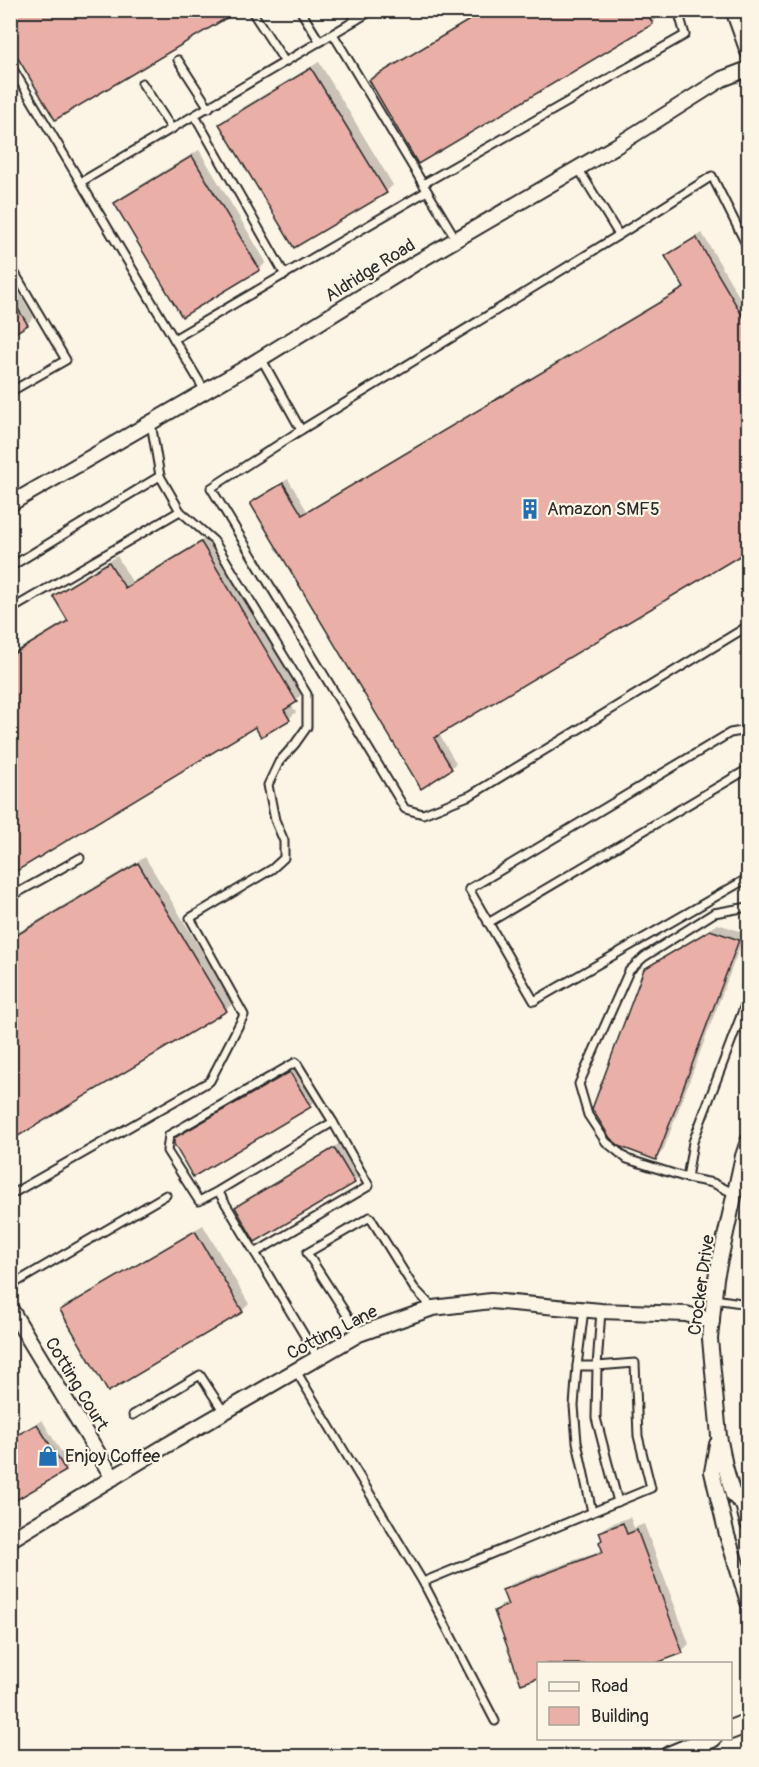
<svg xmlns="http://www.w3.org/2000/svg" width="759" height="1767" viewBox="0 0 759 1767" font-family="Pangolin,sans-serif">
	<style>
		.shadow { fill: #0003 }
		.building { fill: #eab0a8; stroke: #2b2b2b; stroke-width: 1.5 }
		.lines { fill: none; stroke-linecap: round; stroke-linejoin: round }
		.service-casing { stroke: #2b2b2b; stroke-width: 11 }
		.minor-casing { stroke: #2b2b2b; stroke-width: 18 }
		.tertiary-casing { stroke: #2b2b2b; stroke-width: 22 }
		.service { stroke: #fcf5e5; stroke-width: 7 }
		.minor { stroke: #fcf5e5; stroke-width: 14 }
		.tertiary { stroke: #fcf5e5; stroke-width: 18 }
		.labels { text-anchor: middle; stroke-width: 4.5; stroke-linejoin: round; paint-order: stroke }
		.street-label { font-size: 18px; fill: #2b2b2b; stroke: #fcf5e5 }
		.poi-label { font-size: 18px; fill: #2b2b2b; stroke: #fcf5e5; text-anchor: start }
	</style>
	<rect width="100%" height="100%" fill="#fcf5e5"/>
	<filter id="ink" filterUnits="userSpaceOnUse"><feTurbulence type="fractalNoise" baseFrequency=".0167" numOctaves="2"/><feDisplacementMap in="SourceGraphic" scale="12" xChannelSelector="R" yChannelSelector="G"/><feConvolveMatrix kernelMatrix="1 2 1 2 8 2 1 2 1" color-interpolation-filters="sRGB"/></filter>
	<g filter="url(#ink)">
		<g class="shadow">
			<path d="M484 10H656L659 16 652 23 371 81 378 74Z"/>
			<path d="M319 62 393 185 386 192 221 124 227 117Z"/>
			<path d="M199 150 266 262 260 269 183 315 116 203 123 196Z"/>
			<path d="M702 233 748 312V549L439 734 456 763 451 768 252 503 257 498 288 479 307 511 685 286 667 256 672 251Z"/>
			<path d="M10 278 34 317 27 324 10 334Z"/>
			<path d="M10 339 18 352 10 360Z"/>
			<path d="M209 536 303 693 291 704 296 712 289 719 261 735 255 725 10 873V655L68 619 55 596 62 589 117 556 132 582Z"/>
			<path d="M145 857 233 1003 226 1010 10 1139V937Z"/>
			<path d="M718 924 745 933 663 1151 656 1158 646 970 653 963Z"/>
			<path d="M297 1066 317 1099 310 1106 176 1139 183 1132Z"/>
			<path d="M342 1142 361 1175 354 1182 256 1240 236 1208 243 1201Z"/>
			<path d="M203 1225 249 1304 242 1311H62L69 1304Z"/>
			<path d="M42 1420 69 1465 65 1470 10 1439Z"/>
			<path d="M630 1517 634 1528 644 1524 689 1644 682 1651 538 1664V1682L495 1611 502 1604 508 1602 504 1591 511 1584 604 1549V1540L601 1532 608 1525Z"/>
		</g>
		<g class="building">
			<path d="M10 10H240L55 120 10 45Z"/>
			<path d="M486 10H645L653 24 418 164 369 80Z"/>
			<path d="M311 68 387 193 294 248 219 124Z"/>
			<path d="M192 156 260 270 182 317 114 203Z"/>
			<path d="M696 237 748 325V551L434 738 452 769 421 789 250 503 283 483 302 515 684 288 665 256Z"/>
			<path d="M10 296 28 325 10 336Z"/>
			<path d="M201 542 297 702 284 710 290 720 261 737 255 727 10 875V656L68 621 53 596 109 562 125 588Z"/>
			<path d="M138 863 227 1011 10 1141V939Z"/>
			<path d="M710 930 739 940 656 1160 621 1147 610 1138 592 1109 644 969Z"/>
			<path d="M290 1072 311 1107 193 1177 174 1144V1138Z"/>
			<path d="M334 1148 355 1183 255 1242 235 1207Z"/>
			<path d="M195 1231 243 1312 108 1392 60 1310Z"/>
			<path d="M37 1424 66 1471 16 1500 10 1491V1439Z"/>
			<path d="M623 1523 627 1534 637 1530 683 1653 654 1664H538V1678L521 1684 494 1611 508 1605 502 1590 603 1552 599 1542 602 1540 599 1532Z"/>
		</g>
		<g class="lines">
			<g class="service-casing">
				<g id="service">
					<path d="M300 10 320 42"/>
					<path d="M350 10 356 20"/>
					<path d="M253 13 285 62"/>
					<path d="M333 34 456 239"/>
					<path d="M178 60 209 108"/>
					<path d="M10 64 205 391"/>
					<path d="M142 83 172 129"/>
					<path d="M195 116 285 275"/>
					<path d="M578 168 619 235 712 176 748 248"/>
					<path d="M81 182 373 10"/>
					<path d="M423 184 685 35 678 10"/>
					<path d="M10 265 66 360 10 392"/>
					<path d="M174 339 427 191"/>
					<path d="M261 358 301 430 211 488 405 809 423 814 471 795 748 626"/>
					<path d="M301 430 619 235"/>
					<path d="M10 567 160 476 151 423"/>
					<path d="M10 610 180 511 160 476"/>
					<path d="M748 730 730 733 469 889 534 1001 748 878"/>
					<path d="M10 897 80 858"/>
					<path d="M488 923 748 769"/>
					<path d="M738 1027 748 1031"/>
					<path d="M687 1178 693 1142 748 997"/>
					<path d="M218 1191 199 1201 167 1151 169 1135 296 1062 333 1122 218 1191 318 1358"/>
					<path d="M735 1194 713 1183 687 1178 627 1159 606 1142 588 1115 579 1084 629 971 644 957 714 913 748 907"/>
					<path d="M10 1195 210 1081 244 1015 190 918 272 869 284 858V841L275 820 268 785 279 762 295 744 307 727V694L214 541 180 511"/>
					<path d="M255 1253 369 1186 333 1122"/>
					<path d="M10 1286 166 1195"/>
					<path d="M714 1299 748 1304"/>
					<path d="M584 1309 577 1366H597L596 1418 618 1502"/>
					<path d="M359 1334 307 1253 370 1217 414 1288 433 1308"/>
					<path d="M577 1366 574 1406 577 1442 592 1512"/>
					<path d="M296 1371 423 1582 651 1488 638 1436 635 1363 597 1366 601 1311"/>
					<path d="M133 1415 200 1375 224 1412"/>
					<path d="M423 1582 495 1721"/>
				</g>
			</g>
			<g class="minor-casing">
				<g id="minor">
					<path d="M733 10 748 52"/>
					<path d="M10 504 247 367 419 261 616 146 722 79 748 69"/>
					<path d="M10 1308 113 1478"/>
					<path d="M717 1444 712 1472 727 1535 748 1602"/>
					<path d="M741 1496 748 1524"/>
					<path d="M743 1504 733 1495 725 1466 719 1436 710 1339 716 1278 743 1156 748 1141"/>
					<path d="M10 1540 167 1445 359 1334 433 1308 491 1301 601 1311 686 1314 712 1321"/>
				</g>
			</g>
			<g class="tertiary-casing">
				<g id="tertiary">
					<path d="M730 1730 748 1723"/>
					<path d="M669 1756 712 1738"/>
				</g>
			</g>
			<use href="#service" class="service"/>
			<use href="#minor" class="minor"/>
			<use href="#tertiary" class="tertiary"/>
		</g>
	</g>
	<defs>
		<g id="building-bare" transform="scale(1.62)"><path d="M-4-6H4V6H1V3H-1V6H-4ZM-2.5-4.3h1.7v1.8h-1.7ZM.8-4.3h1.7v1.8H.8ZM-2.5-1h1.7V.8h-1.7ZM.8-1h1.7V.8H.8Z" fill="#1f6fb2" stroke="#fcf5e5" stroke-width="2.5" paint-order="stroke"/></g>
		<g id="shop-bare" transform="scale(1.62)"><path d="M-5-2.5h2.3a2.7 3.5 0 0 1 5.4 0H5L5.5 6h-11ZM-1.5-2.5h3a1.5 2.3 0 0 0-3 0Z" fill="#1f6fb2" stroke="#fcf5e5" stroke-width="2.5" paint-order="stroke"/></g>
	</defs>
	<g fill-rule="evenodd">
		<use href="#building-bare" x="530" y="509"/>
		<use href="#shop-bare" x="48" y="1456"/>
	</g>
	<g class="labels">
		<g class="street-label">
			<text transform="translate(370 270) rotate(-32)" y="6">Aldridge Road</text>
			<text transform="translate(701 1285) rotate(-82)" y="6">Crocker Drive</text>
			<text transform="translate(332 1332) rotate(-27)" y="6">Cotting Lane</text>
			<text transform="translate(77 1384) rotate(59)" y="6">Cotting Court</text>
		</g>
		<g class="poi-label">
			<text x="547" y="515">Amazon SMF5</text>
			<text x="65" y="1462">Enjoy Coffee</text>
		</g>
	</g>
	<rect width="759" height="1767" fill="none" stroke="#fcf5e5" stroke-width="36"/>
	<rect x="18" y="18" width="723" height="1731" fill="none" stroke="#2b2b2b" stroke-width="2" filter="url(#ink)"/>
	<rect x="537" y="1662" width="195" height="78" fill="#fcf5e5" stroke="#a8a49b" stroke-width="1.5"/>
	<rect x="549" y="1682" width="30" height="9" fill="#fcf5e5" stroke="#a8a49b" stroke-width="1.5"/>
	<text x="591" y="1692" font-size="18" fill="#2b2b2b">Road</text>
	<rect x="549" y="1707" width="30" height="18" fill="#eab0a8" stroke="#a8a49b" stroke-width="1.5"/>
	<text x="591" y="1722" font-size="18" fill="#2b2b2b">Building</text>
</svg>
